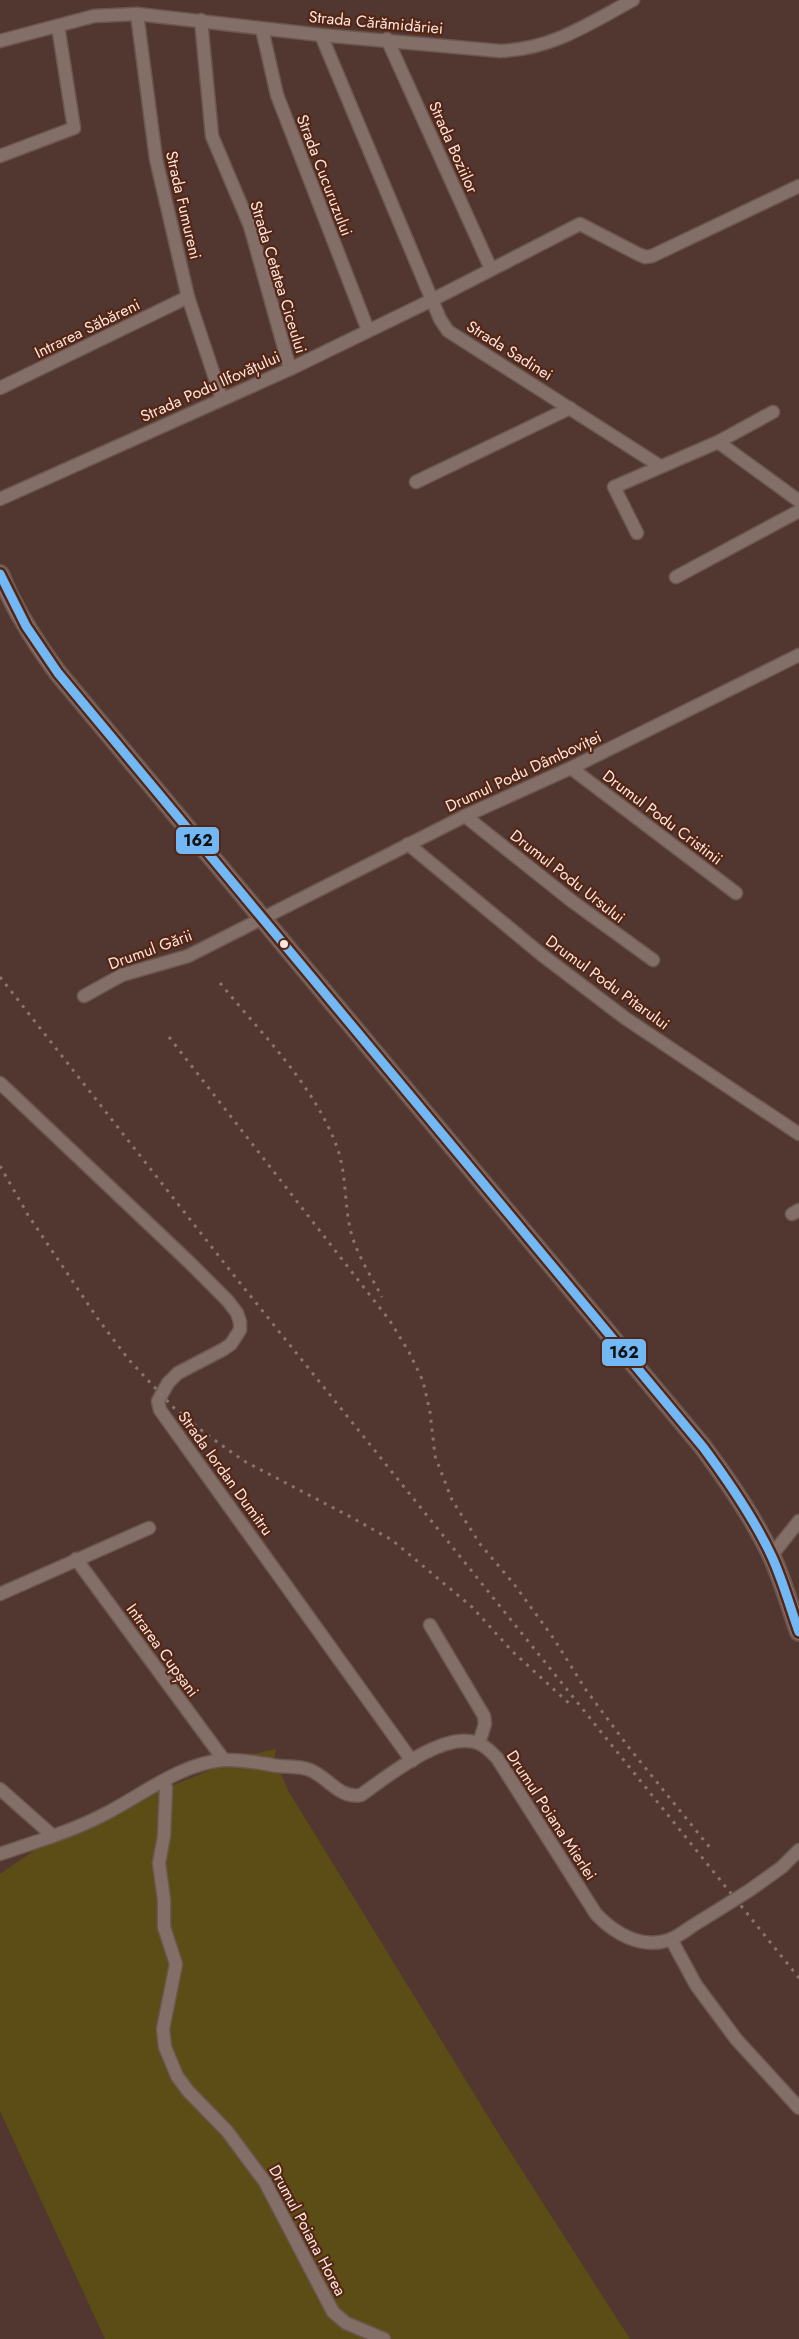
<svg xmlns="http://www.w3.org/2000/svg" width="799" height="2339" viewBox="0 0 799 2339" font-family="Jost,sans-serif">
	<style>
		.green { fill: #5b4d15 }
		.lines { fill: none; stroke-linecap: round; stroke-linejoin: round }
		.minor-casing { stroke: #6c574f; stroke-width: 15 }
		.major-casing { stroke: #6c574f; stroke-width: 20 }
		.minor { stroke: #846f68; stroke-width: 12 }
		.major { stroke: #8a7270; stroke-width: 16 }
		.rail { stroke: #88746f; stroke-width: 3; stroke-dasharray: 3 6; stroke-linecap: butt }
		.minor-bridge-casing { stroke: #6c574f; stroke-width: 15; stroke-linecap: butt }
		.minor-bridge { stroke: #846f68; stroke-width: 12 }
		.bus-1-casing { stroke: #542616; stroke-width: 14 }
		.bus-1 { stroke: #71b8f4; stroke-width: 9 }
		.bus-dot { fill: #fde4dc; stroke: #542616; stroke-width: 2 }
		.labels { text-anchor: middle; stroke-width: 4.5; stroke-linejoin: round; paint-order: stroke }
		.street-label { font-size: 16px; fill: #fde4dc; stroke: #542616 }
		.line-badge { stroke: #542616; stroke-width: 2 }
		.pale-badge-label { font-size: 16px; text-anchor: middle; font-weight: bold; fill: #111 }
	</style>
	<rect width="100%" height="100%" fill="#51372f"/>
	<path class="green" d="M276 1749 274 1759 289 1792 500 2136 630 2339H105L0 2111V1874L38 1848 166 1788 245 1756Z"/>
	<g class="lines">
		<g class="minor-casing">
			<g id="minor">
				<path d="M137 14 156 159 188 297 222 399"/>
				<path d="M201 20 212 136 250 226 290 369"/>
				<path d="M262 29 277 95 368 330"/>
				<path d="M321 35 440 319 448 331 660 466"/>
				<path d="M387 39 491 269"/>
				<path d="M0 41 94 16 137 14 321 35 500 51C553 49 588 24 633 0"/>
				<path d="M0 156 74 128 58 26"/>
				<path d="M0 388 188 297"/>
				<path d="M718 442 799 501"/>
				<path d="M416 482 570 408"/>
				<path d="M0 499 290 369 432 300 580 224 638 254 645 257 652 256 799 186"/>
				<path d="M637 533 614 487 718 442 773 412"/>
				<path d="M676 577 799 511"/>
				<path d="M571 768 736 893"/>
				<path d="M465 816 573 902 653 960"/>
				<path d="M408 844 542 955 625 1018 799 1134"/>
				<path d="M84 996 122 975 188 956 465 816 571 768 799 655"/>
				<path d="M0 1083 189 1262 228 1301 237 1313 240 1322V1330L231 1344 224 1349 178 1373 168 1383 158 1401 160 1410 412 1761"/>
				<path d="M792 1214 799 1210"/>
				<path d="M76 1559 224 1760"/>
				<path d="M773 1559 775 1551 799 1521"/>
				<path d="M0 1594 149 1528"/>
				<path d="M430 1625 484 1716 485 1724 479 1743"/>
				<path d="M164 1782 166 1788 164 1836 159 1863 164 1900V1927L176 1964 163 2029 165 2047 177 2076 188 2091 227 2131 265 2182 333 2312 346 2323 384 2339"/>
				<path d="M0 1789 53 1836"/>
				<path d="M0 1854C35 1842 70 1832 103 1815 141 1796 179 1764 223 1760 242 1759 260 1763 278 1766 288 1767 300 1766 310 1770 328 1777 339 1799 361 1795 388 1776 444 1730 478 1743 486 1746 491 1752 497 1758L596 1914C615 1934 641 1949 669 1940 680 1936 691 1926 702 1920"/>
				<path d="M750 1890 782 1867 799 1850"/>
				<path d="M671 1939 696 1985 736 2039 799 2108"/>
			</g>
		</g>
		<g class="major-casing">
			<path id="major" d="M0 574C15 611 35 642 58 673L703 1447C729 1482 754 1518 772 1557 783 1581 790 1607 799 1632"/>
		</g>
		<use href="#minor" class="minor"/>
		<use href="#major" class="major"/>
		<g class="rail">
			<path d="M0 977 236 1278 799 1978"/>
			<path d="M220 983C261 1033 311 1082 335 1142 346 1168 344 1195 349 1223 353 1249 370 1274 382 1297"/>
			<path d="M169 1037 390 1321 409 1352 423 1381 430 1412 435 1456 452 1500 480 1544 514 1584 554 1639 586 1690 630 1749 711 1849"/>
			<path d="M0 1166 28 1215 98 1319 129 1360 174 1408 206 1434 244 1461 347 1515 392 1540 472 1607 512 1651 572 1706"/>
		</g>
		<g class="minor-bridge-casing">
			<path id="minor-bridge" d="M702 1920 750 1890"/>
		</g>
		<use href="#minor-bridge" class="minor-bridge"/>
		<g class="bus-1-casing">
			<path id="bus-1" d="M0 574 26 626 58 673 703 1447C729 1482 754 1518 772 1557 783 1581 790 1607 799 1632"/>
		</g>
		<use href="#bus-1" class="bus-1"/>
	</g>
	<circle class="bus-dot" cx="284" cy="944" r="5"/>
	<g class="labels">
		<g class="street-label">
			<text transform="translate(376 22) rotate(5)" y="6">Strada Cărămidăriei</text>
			<text transform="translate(454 147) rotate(66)" y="6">Strada Boziilor</text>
			<text transform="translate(325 175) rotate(69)" y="6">Strada Cucuruzului</text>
			<text transform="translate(184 205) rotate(77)" y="6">Strada Fumureni</text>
			<text transform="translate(279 277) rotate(73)" y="6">Strada Cetatea Ciceului</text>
			<text transform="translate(87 328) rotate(-26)" y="6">Intrarea Săbăreni</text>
			<text transform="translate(510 350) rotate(32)" y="6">Strada Sadinei</text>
			<text transform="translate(210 386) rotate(-24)" y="6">Strada Podu Ilfovățului</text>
			<text transform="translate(523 771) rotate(-25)" y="6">Drumul Podu Dâmboviței</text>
			<text transform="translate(663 817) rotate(37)" y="6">Drumul Podu Cristinii</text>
			<text transform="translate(568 876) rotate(38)" y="6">Drumul Podu Ursului</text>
			<text transform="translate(150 949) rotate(-20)" y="6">Drumul Gării</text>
			<text transform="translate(608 982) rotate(36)" y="6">Drumul Podu Pitarului</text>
			<text transform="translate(226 1473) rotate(54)" y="6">Strada Iordan Dumitru</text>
			<text transform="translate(163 1650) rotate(54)" y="6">Intrarea Cupșani</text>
			<text transform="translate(552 1815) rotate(57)" y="6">Drumul Poiana Mierlei</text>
			<text transform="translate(308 2230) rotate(62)" y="6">Drumul Poiana Horea</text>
		</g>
	</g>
	<g class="line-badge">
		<rect x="175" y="826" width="45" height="29" rx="6" fill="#71b8f4"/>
		<rect x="601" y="1338" width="46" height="29" rx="6" fill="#71b8f4"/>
	</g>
	<g class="pale-badge-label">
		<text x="198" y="846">162</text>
		<text x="624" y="1358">162</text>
	</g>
</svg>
